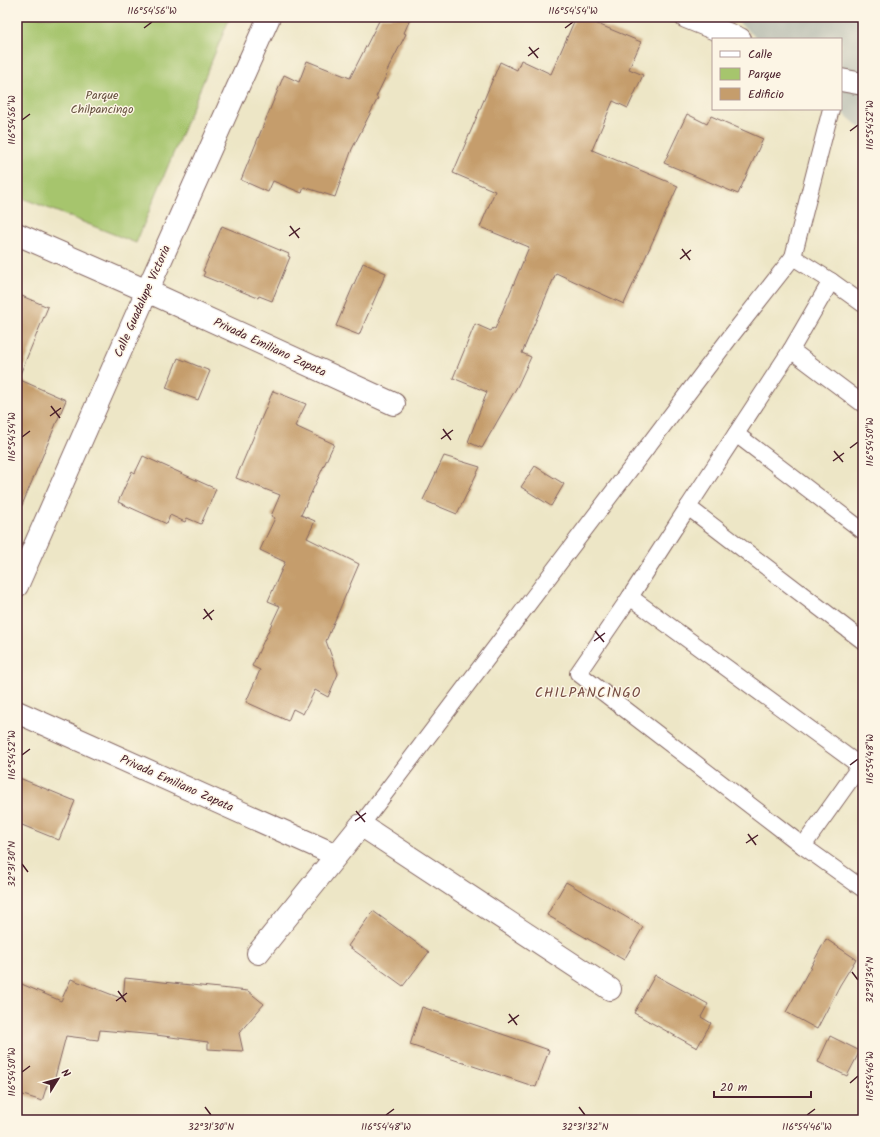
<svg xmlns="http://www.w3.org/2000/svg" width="880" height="1137" viewBox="0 0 880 1137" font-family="Kalam,sans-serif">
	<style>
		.industrial { fill: #c3c6b9 }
		.green { fill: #a6c56d; stroke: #78724c }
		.building { fill: #c59d6c }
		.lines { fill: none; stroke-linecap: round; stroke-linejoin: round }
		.service-casing { stroke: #836561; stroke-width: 18 }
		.minor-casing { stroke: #836561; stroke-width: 24 }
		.tertiary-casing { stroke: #836561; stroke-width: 24 }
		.service { stroke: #fff; stroke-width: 16 }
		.minor { stroke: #fff; stroke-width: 22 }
		.tertiary { stroke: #fff; stroke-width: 22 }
		.ticks { fill: none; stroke: #4a1f2b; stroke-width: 1.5 }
		.labels { text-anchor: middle; stroke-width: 3; stroke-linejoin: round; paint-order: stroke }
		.park-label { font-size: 12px; fill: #66513f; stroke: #fcf5e5 }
		.street-label { font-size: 12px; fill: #4a1f2b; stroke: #fcf5e5 }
		.quarter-label { font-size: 14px; letter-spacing: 1px; fill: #754b42; stroke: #fcf5e5 }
		.neatline { fill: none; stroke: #4a1f2b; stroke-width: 1.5 }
		.ticks-label { font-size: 10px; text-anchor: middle; fill: #4a1f2b }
	</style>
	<rect width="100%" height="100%" fill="#fcf5e5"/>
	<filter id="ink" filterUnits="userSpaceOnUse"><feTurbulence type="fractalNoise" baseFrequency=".025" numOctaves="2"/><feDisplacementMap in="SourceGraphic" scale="8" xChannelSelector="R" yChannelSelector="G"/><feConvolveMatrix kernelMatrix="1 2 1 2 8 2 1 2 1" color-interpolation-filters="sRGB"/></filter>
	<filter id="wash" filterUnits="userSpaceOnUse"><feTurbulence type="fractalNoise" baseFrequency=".012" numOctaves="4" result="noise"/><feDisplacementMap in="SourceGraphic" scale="16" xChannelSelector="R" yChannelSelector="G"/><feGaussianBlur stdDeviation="0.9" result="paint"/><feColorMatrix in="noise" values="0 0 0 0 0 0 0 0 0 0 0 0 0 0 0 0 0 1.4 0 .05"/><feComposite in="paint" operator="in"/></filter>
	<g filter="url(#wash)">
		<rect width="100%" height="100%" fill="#ede6c6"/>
		<path class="industrial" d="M732 17H863V130L838 109H841V39H758Z"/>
		<path class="green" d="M17 17H230L136 243 17 196Z"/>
		<g id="blocks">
			<g class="building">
				<path d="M381 17H411L404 33 406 34 386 73 387 74 376 97 378 98 352 149 335 197 304 187 302 193 273 181 268 192 241 180 284 75 299 82 307 61 350 78Z"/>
				<path d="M576 17H581L641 42 629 69 643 75 628 108 613 101 592 150 678 186 624 304 556 273 522 353 531 357 518 385 482 448 468 442 487 392 453 378 475 324 491 331 493 328 495 329 529 247 480 227 495 191 453 173 500 62 517 70 521 60 551 74Z"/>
				<path d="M687 114 707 124 711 116 763 139 738 194 664 163Z"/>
				<path d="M222 226 289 254 288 256 290 257 272 301 259 296 258 298 203 276 205 272 203 271Z"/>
				<path d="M363 263 386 273 359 335 336 326Z"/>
				<path d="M17 294 48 307 18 379 66 400 17 517Z"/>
				<path d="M178 358 210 371 198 400 166 388Z"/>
				<path d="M273 391 306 404 295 426 334 444 301 515 315 521 307 538 359 564 326 641 338 674 328 697 315 690 303 714 293 709 288 721 246 702 260 670 252 666 280 606 268 601 285 562 260 550 275 518 271 516 280 495 236 478Z"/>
				<path d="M143 456 216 489 201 524 187 518 185 522 170 515 167 524 118 502 132 471 135 473Z"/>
				<path d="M444 456 480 467 457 514 423 500Z"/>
				<path d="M535 466 564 484 551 506 521 487Z"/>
				<path d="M17 777 75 801 59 840 17 823Z"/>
				<path d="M566 882 643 927 624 960 547 915Z"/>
				<path d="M373 911 429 952 403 986 348 946Z"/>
				<path d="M826 939 856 959 840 985 817 1029 786 1012Z"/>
				<path d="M655 975 708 1004 701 1017 711 1023 697 1048 634 1013Z"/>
				<path d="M125 978 248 991 264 1004 239 1033 243 1051 208 1049V1042L156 1035 100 1030 98 1040 66 1036 54 1081 49 1079 42 1101 17 1093V982L61 1001 71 979 123 999Z"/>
				<path d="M422 1007 549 1050 536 1087 410 1045Z"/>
				<path d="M830 1036 860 1051 847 1076 818 1062Z"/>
			</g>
		</g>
	</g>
	<g filter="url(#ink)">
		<use href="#blocks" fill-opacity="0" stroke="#836561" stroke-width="1"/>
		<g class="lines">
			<g class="service-casing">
				<g id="service">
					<path d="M831 109 793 257 831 281 863 304"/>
					<path d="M831 281 791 350 688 507 863 641"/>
					<path d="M791 350 863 404"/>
					<path d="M736 434 863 531"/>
					<path d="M688 507 630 597 578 673 803 846 863 889"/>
					<path d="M630 597 863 768"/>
					<path d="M361 825 731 336 793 257"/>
					<path d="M803 846 860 766"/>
				</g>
			</g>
			<g class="minor-casing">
				<g id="minor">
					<path d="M17 234 147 291 394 404"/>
					<path d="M17 586 147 291 269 17"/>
					<path d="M17 712 336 855"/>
					<path d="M258 953 361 825 610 989"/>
				</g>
			</g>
			<g class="tertiary-casing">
				<g id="tertiary">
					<path d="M686 17 740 39"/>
					<path d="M841 80 863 84"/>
				</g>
			</g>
			<use href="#service" class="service"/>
			<use href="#minor" class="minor"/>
			<use href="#tertiary" class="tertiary"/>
		</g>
	</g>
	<path class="ticks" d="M144 28 152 22M565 28 573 22M529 47 538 58M528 56 539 48M22 120 30 114M850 131 858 125M290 226 299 238M289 236 300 228M682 249 690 260M680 259 691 250M51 406 60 418M50 416 61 408M443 429 451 440M22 437 30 431M441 439 453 430M850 448 858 442M834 451 843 462M833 461 844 453M204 609 212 620M203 619 214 610M595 631 604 642M594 641 605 633M22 755 30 749M850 765 858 759M356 811 365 822M355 821 366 813M748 834 756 845M746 843 758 835M22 864 28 872M852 972 858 980M118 991 126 1002M116 1001 127 993M509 1014 517 1025M508 1023 519 1015M22 1072 30 1066M850 1083 858 1076M205 1107 211 1115M579 1107 585 1115M386 1115 394 1109M807 1115 815 1109"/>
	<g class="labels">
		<g class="park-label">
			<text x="102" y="99">Parque<tspan x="102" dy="14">Chilpancingo</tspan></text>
		</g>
		<g class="street-label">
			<text transform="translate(142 301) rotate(-66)" y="4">Calle Guadalupe Victoria</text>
			<text transform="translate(270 347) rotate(25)" y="4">Privada Emiliano Zapata</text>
			<text transform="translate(177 783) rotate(24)" y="4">Privada Emiliano Zapata</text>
		</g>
		<g class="quarter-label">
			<text x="588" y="697">CHILPANCINGO</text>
		</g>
	</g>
	<rect width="880" height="1137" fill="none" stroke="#fcf5e5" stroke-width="44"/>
	<rect x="712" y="38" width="130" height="72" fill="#fcf5e5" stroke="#b59f9b"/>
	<rect x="720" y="51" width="20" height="6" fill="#ffffff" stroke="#b59f9b"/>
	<text x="748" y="58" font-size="12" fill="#4a1f2b">Calle</text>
	<rect x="720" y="68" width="20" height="12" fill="#a6c56d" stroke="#b59f9b"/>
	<text x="748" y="78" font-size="12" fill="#4a1f2b">Parque</text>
	<rect x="720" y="88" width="20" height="12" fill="#c59d6c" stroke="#b59f9b"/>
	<text x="748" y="98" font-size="12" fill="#4a1f2b">Edificio</text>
	<g transform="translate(58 1079) rotate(53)" stroke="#fcf5e5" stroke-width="3" paint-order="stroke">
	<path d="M0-3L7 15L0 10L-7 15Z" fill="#4a1f2b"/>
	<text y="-6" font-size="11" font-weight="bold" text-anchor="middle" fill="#4a1f2b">N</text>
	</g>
	<path d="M714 1091v6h97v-6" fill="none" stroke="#4a1f2b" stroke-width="2"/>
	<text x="720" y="1091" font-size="12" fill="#4a1f2b" stroke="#fcf5e5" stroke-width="3" paint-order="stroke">20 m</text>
	<rect x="22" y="22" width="836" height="1093" class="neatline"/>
	<g class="ticks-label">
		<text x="152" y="14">116°54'56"W</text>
		<text x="573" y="14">116°54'54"W</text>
		<text transform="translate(11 120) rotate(-90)" y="4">116°54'56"W</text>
		<text transform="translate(869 125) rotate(-90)" y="4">116°54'52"W</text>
		<text transform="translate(11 437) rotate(-90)" y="4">116°54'54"W</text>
		<text transform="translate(869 442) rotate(-90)" y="4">116°54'50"W</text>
		<text transform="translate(11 755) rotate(-90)" y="4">116°54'52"W</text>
		<text transform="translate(869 759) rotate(-90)" y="4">116°54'48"W</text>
		<text transform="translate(11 864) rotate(-90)" y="4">32°31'30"N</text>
		<text transform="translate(869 980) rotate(-90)" y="4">32°31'34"N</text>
		<text transform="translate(11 1072) rotate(-90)" y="4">116°54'50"W</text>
		<text transform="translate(869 1076) rotate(-90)" y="4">116°54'46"W</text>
		<text x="211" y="1130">32°31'30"N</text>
		<text x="386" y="1130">116°54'48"W</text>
		<text x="585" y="1130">32°31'32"N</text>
		<text x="807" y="1130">116°54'46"W</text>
	</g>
</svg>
